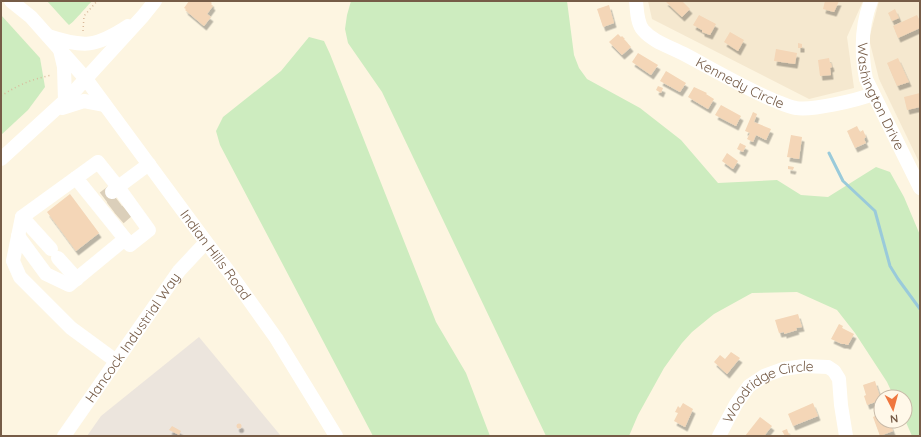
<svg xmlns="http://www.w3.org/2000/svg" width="921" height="437" viewBox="0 0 921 437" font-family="Quicksand,sans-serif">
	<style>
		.residential { fill: #f5e8cf }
		.industrial { fill: #ece5dd }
		.green { fill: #cdecbf }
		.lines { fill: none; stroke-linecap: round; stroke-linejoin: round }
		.stream { stroke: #9acada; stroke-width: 3 }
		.building { fill: #f4d6b7; filter: url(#shadow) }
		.minor-tunnel { stroke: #dbcfba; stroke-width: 14; stroke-dasharray: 14 7; stroke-linecap: butt }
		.path { stroke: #d9b99b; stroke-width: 1.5; stroke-dasharray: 1 3; stroke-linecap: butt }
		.minor { stroke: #fff; stroke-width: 14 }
		.labels { text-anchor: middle; stroke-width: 3; stroke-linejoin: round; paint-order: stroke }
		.street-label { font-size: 14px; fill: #765c47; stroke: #fff8e9 }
	</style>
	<defs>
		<filter id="shadow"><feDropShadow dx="2.5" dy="4.5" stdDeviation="0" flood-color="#0004"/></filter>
	</defs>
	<rect width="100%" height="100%" fill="#fdf5e1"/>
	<g class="residential">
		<path d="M648 1H863L847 37 854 88 809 99 652 19Z"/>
		<path d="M879 1H920V164L879 79 869 39Z"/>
	</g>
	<path class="industrial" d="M199 337 281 436H87L101 416Z"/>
	<g class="green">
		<path d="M47 1H92C88 5 72 24 69 25L66 22Z"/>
		<path d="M351 1H567L574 55 579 68 587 79 640 108 681 140 718 183 777 180 801 195 828 197 876 167 890 172 904 197 920 235V436H912L905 420V397H894L887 382 855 333 837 310 797 292 752 293 714 314 692 332 682 343 664 368 638 415 629 436H546L382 92 348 43 345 29 347 15Z"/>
		<path d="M1 15 40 58 45 87 28 110 1 135Z"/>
		<path d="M309 37 324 41 330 54 436 322 466 373 490 436H373L220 145 216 131 223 117 281 71Z"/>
	</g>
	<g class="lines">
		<path class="stream" d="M829 153 843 181 875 211 890 266 898 279 920 309"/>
	</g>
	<g class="building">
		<path d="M189 1H209L212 3 211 4 213 6 207 14 211 17 204 26 185 10 186 9 184 8Z"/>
		<path d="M665 1H682L690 9 682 17Z"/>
		<path d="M825 1H839L834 12 823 9Z"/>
		<path d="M609 5 614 23 603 27 597 9Z"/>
		<path d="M895 9 899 18 892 21 888 13Z"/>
		<path d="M699 15 716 24 710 35 702 32V30L693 25Z"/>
		<path d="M917 15 920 21V28L898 38 893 26Z"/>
		<path d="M730 32 744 40 738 51 724 42Z"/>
		<path d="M618 34 621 37 622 36 625 39H624L631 47 622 55 609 42Z"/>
		<path d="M798 43 802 44V48H798Z"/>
		<path d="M776 49 797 53 795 64 774 61Z"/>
		<path d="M638 53 658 65 651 75 632 62Z"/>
		<path d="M829 58 830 63H831L832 67 830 68 831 75 820 76 818 60Z"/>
		<path d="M898 58 909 82 897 86 887 63Z"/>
		<path d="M666 71 686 83 680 92 660 81Z"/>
		<path d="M658 86 663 88 661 93 656 90Z"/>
		<path d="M694 87 707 93 706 94 714 99 708 109 688 97Z"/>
		<path d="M920 93V107L907 110 904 97Z"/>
		<path d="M721 105 741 116 736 126 715 115Z"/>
		<path d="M753 112 757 114 754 122 771 129 766 140 756 135 753 142 747 139 750 133 745 131Z"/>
		<path d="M857 126 860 132 863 130 866 137 864 139 866 143 855 148 847 131Z"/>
		<path d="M791 135 802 137 799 159 787 157Z"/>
		<path d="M740 143 746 146 743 152 737 149Z"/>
		<path d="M727 153 738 161 733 169 722 161Z"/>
		<path d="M788 166 794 167 793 170 788 169Z"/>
		<path d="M70 194 99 233 76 251 47 212Z"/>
		<path d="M798 314 802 327 796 328 797 330 784 334V332L779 333 775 320Z"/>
		<path d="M839 324 843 326 842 328 854 334 848 345 845 344H842L831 339Z"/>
		<path d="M731 352 740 358 727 374 714 362 720 355 725 359Z"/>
		<path d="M875 381 881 400 867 405 864 396 866 395 863 385Z"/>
		<path d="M683 403 693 409 685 427 674 421 678 413 675 412 678 406 680 408Z"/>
		<path d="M813 403 818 416 793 426 788 414Z"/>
		<path d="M881 413V421H889L893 431 880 436 873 417Z"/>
		<path d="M760 417 772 426 764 436H745Z"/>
		<circle cx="239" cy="426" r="2.5"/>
		<path d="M172 426 181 431 179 435 169 430Z"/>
		<path d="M787 429 788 432 790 436H785L782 431Z"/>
	</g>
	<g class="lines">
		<g class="minor-tunnel">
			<path d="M104 198 112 192"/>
			<path d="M111 208 119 202"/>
			<path d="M119 218 127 211"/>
		</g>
		<g class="path">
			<path d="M83 31 84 16 97 1"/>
			<path d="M1 96C18 85 32 79 52 75"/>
		</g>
		<g class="minor">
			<path id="s1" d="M11 1 31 17 86 79 206 242 229 272 276 338 336 436"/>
			<path id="s2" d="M636 1C637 10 637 23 643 30 653 42 671 47 684 54 714 70 743 87 773 100 781 103 788 107 796 108 811 111 858 100 873 94"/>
			<path id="s3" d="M871 1C861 26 861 53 866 79L920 188"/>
			<path d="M48 36C84 48 96 47 128 26"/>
			<path d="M60 50 64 67 65 101"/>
			<path d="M62 108 84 101 105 105"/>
			<path d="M1 159 70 96 143 16 155 1"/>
			<path d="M76 178 130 245 149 230 118 187 112 192"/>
			<path d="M22 217 51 249"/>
			<path d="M18 236 46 274 69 285 125 239"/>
			<path d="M58 258 77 279"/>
			<path d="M116 361 71 328 20 277 13 261 22 217 98 162 118 187 149 164"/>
			<path id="s4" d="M64 436 179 271 206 242"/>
			<path id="s5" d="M719 436 736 404 749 386 764 376 783 369 804 366 828 367 834 371 839 379 841 405 846 436"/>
		</g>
	</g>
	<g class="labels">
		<g class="street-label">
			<text dy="5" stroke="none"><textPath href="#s2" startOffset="141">Kennedy Circle</textPath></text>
			<text dy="5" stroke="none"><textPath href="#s3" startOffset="100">Washington Drive</textPath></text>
			<text dy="5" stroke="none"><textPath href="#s1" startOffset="327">Indian Hills Road</textPath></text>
			<text dy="5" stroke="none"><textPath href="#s4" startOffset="120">Hancock Industrial Way</textPath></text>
			<text dy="5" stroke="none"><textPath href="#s5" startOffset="72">Woodridge Circle</textPath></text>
		</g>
	</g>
	<rect width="921" height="437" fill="none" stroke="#765c47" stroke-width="4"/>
	<g transform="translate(893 409) rotate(174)"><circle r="19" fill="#fff8e9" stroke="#c8baa8"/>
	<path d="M0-3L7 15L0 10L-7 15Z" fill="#ef773f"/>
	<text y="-6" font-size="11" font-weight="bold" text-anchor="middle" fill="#765c47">N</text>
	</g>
</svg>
